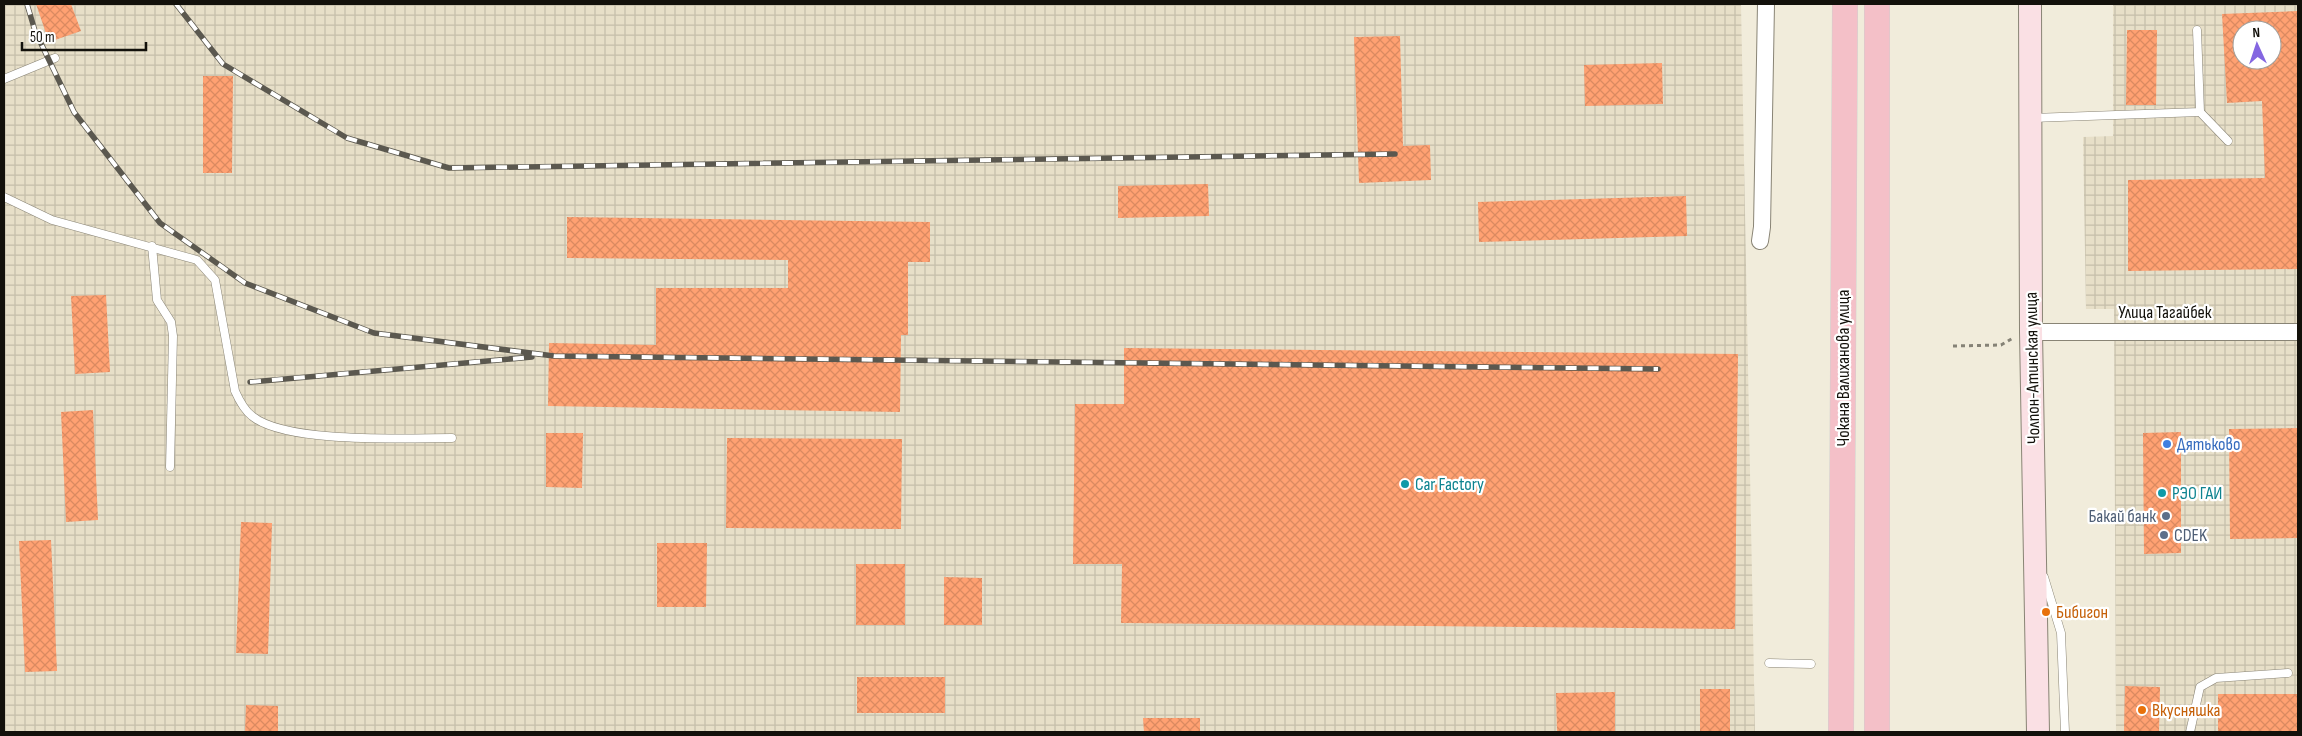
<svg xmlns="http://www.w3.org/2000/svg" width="2302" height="736" viewBox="0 0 2302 736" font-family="'Sofia Sans Condensed',sans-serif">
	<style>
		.industrial { fill: url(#industrial-grid); fill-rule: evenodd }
		.building { fill: url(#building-cross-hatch); fill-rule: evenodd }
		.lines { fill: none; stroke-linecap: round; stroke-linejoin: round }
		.lane-casing { stroke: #898475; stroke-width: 9 }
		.street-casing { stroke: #898475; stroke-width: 18 }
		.secondary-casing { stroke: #898475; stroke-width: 24 }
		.primary-casing { stroke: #d0cfce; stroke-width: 26 }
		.path { stroke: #858276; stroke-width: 3; stroke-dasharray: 4 4; stroke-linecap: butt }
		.lane { stroke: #fff; stroke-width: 8 }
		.street { stroke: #fff; stroke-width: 16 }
		.secondary { stroke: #fae0e4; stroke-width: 22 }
		.primary { stroke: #f4c0c8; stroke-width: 25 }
		.rail-casing { stroke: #5b584f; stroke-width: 5.5 }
		.rail { stroke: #fff; stroke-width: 4; stroke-dasharray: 11; stroke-linecap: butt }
		.shop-dot { fill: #3f7fe0; stroke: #fff; stroke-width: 2 }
		.culture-dot { fill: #0f9aa8; stroke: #fff; stroke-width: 2 }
		.service-dot { fill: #5c6f8a; stroke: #fff; stroke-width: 2 }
		.food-dot { fill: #e8710a; stroke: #fff; stroke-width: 2 }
		.labels { text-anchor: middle; stroke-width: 4.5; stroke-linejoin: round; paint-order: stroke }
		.street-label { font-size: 18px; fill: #13110b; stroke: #fff }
		.shop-label { font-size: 18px; fill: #366cbe; stroke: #fff; text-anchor: start }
		.culture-label { font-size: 18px; fill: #0d838f; stroke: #fff; text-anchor: start }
		.service-label { font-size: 18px; fill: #4e5e75; stroke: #fff; text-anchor: end }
		.food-label { font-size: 18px; fill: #c56008; stroke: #fff; text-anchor: start }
	</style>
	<defs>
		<pattern id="industrial-grid" width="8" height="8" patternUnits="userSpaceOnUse" patternTransform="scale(1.25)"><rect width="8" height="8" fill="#e7dfc8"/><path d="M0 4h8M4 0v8" fill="none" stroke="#c5beaa"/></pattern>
		<pattern id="building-cross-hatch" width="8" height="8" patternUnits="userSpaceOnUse" patternTransform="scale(1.25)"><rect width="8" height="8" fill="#ffa172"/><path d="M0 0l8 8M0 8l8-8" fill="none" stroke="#da8a61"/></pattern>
	</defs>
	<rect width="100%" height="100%" fill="#f1ecdb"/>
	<g class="industrial">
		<path d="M4 4H1741L1755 732H4Z"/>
		<path d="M2113 4H2298V732H2116L2114 309H2086L2083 137 2113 136ZM2242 30H2272V60H2242Z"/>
	</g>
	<g class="building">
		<path d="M36 4H71L81 31 49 42Z"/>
		<path d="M2298 11V269L2128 271V180L2265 178 2262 101 2227 103 2222 14ZM2242 30H2272V60H2242Z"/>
		<path d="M2127 30H2157L2156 105H2126Z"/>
		<path d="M1400 36 1403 146 1430 145 1431 180 1359 183 1354 37Z"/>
		<path d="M1662 63 1663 104 1585 106 1584 65Z"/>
		<path d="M203 76H233L232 173H203Z"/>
		<path d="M1208 184 1209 216 1118 218V186Z"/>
		<path d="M1686 196 1687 236 1479 242 1478 202Z"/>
		<path d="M567 217 930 222V262H908V335H901L900 412 548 406 549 343 656 345V288H788V260L567 258Z"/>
		<path d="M106 295 110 372 75 374 71 296Z"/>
		<path d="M1124 348 1738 354 1735 629 1121 623 1122 564H1073L1075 404H1124Z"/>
		<path d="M93 410 98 520 66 522 61 412Z"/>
		<path d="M2298 428V538L2230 539 2229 429Z"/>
		<path d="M2181 432V553L2144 554 2143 433Z"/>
		<path d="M546 433H583L582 488 546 487Z"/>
		<path d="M727 438 902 439 901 529 726 528Z"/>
		<path d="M241 522 272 523 268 654 236 653Z"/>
		<path d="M51 540 57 671 25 672 19 541Z"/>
		<path d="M657 543H707L706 607H657Z"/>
		<rect x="856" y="564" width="49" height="61"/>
		<path d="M944 577 982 578V625H944Z"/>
		<rect x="857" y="677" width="88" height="36"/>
		<path d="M2125 686 2160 687 2159 732H2124Z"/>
		<rect x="1700" y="689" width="30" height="43"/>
		<path d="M1615 692V732H1557L1556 693Z"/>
		<rect x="2218" y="694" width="80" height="38"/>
		<path d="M246 705 278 706V732H245Z"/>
		<path d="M1143 718H1200V732H1144Z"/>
	</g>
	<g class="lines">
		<g class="lane-casing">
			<g id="lane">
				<path d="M4 79 55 58"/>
				<path d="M2200 112 2228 141"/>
				<path d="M2031 118 2200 112 2197 30"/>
				<path d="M4 197 52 220 197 260 215 280 235 391C239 400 244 410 252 416 286 444 407 438 452 438"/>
				<path d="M152 246 157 300 171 322 173 336 170 467"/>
				<path d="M2044 577 2061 633 2065 732"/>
				<path d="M1769 663 1811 664"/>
				<path d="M2190 732 2200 687 2216 678 2288 673"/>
			</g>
		</g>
		<g class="street-casing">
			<g id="street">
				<path d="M1760 241 1762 227 1766 4"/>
				<path d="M2031 332H2298"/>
			</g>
		</g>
		<g class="secondary-casing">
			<path id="secondary" d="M2030 4 2031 332 2038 732"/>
		</g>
		<g class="primary-casing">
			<g id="primary">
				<path d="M1877 4V732"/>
				<path d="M1841 732 1845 4"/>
			</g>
		</g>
		<path class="path" d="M1953 346 2001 345 2013 338"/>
		<use href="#lane" class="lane"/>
		<use href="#street" class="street"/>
		<use href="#secondary" class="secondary"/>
		<use href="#primary" class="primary"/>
		<g class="rail-casing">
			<g id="rail">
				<path d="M27 4 35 31 74 112 160 223 245 283 374 333 554 356 1658 369"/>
				<path d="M176 4 223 64 347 138 449 168 1395 154"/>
				<path d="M250 382 532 357"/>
			</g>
		</g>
		<use href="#rail" class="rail"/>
	</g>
	<circle class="shop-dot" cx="2167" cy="444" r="5"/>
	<g class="culture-dot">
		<circle cx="1405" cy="484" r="5"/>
		<circle cx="2162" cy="493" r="5"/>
	</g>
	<g class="service-dot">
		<circle cx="2166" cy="516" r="5"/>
		<circle cx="2164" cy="535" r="5"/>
	</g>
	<g class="food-dot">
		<circle cx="2046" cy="612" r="5"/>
		<circle cx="2142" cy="710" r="5"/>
	</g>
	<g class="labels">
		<g class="street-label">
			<text x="2165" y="318">Улица Тагайбек</text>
			<text transform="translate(1843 368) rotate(-90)" y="6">Чокана Валиханова улица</text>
			<text transform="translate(2032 368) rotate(-91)" y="6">Чолпон-Атинская улица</text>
		</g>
		<g class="shop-label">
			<text x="2177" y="450">Дятьково</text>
		</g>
		<g class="culture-label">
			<text x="1415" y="490">Car Factory</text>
			<text x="2172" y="499">РЭО ГАИ</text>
		</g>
		<g class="service-label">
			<text x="2156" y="522">Бакай банк</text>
			<text x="2174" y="541" text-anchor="start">CDEK</text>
		</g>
		<g class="food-label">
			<text x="2056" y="618">Бибигон</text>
			<text x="2152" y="716">Вкусняшка</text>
		</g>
	</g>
	<rect width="2302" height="736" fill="none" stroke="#13110b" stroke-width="10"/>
	<g transform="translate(2257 45) rotate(357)"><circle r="24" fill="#ffffff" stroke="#a1a09d"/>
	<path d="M0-4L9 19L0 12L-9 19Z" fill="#8466e1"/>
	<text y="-8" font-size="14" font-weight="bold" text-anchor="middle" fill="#13110b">N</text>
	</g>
	<path d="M22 42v8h124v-8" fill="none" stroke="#13110b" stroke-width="2.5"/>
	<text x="30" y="42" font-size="15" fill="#13110b" stroke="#ffffff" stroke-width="4" paint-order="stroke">50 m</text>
</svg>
